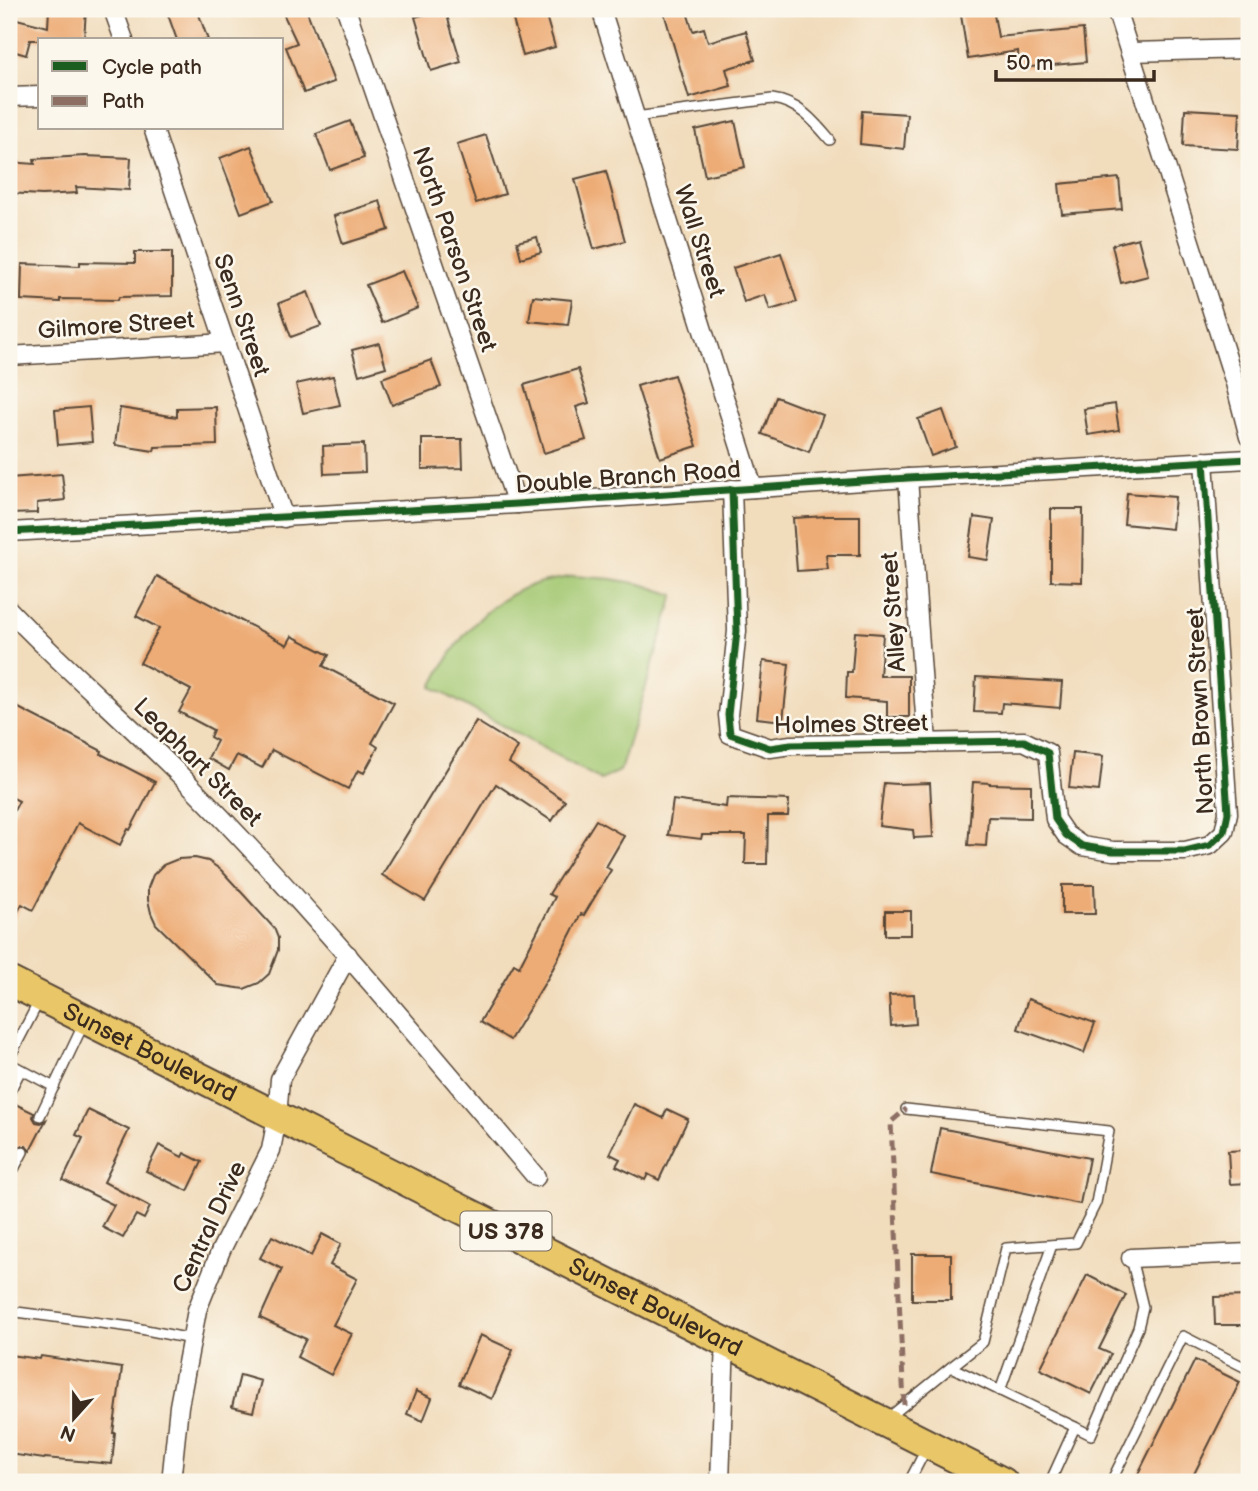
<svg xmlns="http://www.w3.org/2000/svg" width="1258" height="1491" viewBox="0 0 1258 1491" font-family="'Balsamiq Sans',sans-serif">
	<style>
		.green { fill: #a3c871; stroke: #6f7948; stroke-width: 2 }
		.building { fill: #edab75 }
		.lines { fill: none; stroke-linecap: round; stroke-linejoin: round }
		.lane-casing { stroke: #564536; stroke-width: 12 }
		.street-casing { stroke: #564536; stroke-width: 21 }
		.primary-casing { stroke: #564536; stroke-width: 32 }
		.lane { stroke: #fff; stroke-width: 9 }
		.street { stroke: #fff; stroke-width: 18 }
		.primary { stroke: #e9c769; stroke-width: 28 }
		.quiet { stroke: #8d6e63; stroke-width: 5; stroke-dasharray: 10 5; stroke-linecap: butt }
		.cycleway-casing { stroke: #fbf7ec; stroke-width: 11 }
		.cycleway { stroke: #1b5e20; stroke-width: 7 }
		.labels { text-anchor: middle; stroke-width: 5; stroke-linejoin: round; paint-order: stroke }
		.shield { fill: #fbf7ec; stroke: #75685c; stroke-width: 2 }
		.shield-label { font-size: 23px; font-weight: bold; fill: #3b2a1e }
		.street-label { font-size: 24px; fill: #3b2a1e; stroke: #fbf7ec }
	</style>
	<rect width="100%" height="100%" fill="#fbf7ec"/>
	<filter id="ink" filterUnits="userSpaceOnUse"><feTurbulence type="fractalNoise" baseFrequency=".0143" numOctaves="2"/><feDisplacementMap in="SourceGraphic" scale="14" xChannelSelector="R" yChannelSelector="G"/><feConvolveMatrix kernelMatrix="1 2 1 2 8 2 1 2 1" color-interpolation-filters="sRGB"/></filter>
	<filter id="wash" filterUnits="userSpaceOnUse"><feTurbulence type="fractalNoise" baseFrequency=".00686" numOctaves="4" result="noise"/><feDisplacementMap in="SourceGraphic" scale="28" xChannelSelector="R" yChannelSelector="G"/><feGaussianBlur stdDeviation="1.57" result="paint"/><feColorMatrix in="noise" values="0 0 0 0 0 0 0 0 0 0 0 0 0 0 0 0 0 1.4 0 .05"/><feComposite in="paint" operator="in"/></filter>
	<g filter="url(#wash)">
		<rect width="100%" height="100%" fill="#f1dcbc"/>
		<path class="green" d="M573 576 612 579 641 584 674 595 620 771 601 780 432 687C453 643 487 600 535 584 548 580 561 579 573 576Z"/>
		<g id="blocks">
			<g class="building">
				<path d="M49 9H86L84 40H30L26 55 9 50V17L48 27Z"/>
				<path d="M166 9H197L208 40H177Z"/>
				<path d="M281 9H306L334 82 304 93 286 47 297 43Z"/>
				<path d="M445 9 461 62 431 71 415 17Z"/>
				<path d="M510 9H544L555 47 523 56Z"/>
				<path d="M663 9H686L693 31 704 28 708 42 746 31 755 60 726 69 731 86 689 98Z"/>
				<path d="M960 9H993L998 37 1083 29 1086 62 1019 68 1018 51 968 59Z"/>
				<path d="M1185 109 1240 112 1238 149 1183 146Z"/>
				<path d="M862 111 907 114 904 149 860 144Z"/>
				<path d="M350 121 364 158 330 170 316 134Z"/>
				<path d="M735 121 745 167 705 176 695 130Z"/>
				<path d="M486 135 505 194 476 203 457 144Z"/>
				<path d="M251 146 273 201 241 213 220 158Z"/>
				<path d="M85 156 131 158 129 190 76 187 77 193 42 195 9 193V162L35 164 34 159Z"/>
				<path d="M606 171 625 241 594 249 575 179Z"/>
				<path d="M1119 178 1122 209 1062 214 1059 184Z"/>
				<path d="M380 201 389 230 343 244 334 216Z"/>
				<path d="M537 237 541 252 521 258 517 242Z"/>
				<path d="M1138 238 1148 276 1121 283 1112 245Z"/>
				<path d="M135 252H172V296L119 297 118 300 60 299V302L21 300 22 264 80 266V262L135 263Z"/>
				<path d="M781 253 797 302 770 310 765 295 744 302 733 268Z"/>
				<path d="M402 271 418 308 382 323 366 285Z"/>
				<path d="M308 292 321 326 291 337 279 303Z"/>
				<path d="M533 296 572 300 568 325 529 321Z"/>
				<path d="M379 343 386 367 359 375 352 350Z"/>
				<path d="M431 360 441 387 392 405 382 378Z"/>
				<path d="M578 369 589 403 576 407 586 440 544 453 524 385Z"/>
				<path d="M674 375 697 446 660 458 637 386Z"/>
				<path d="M333 376 340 405 303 413 296 384Z"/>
				<path d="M776 397 823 415 809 452 762 434Z"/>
				<path d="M1115 404 1119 430 1088 435 1084 409Z"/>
				<path d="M89 407 92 442 58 445 55 410Z"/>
				<path d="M216 407 217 445 155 447 154 451 115 445 120 408 177 417V408Z"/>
				<path d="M943 410 956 447 931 456 918 419Z"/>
				<path d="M422 439H462L463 468 422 469Z"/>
				<path d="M364 444 365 472 324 474 323 446Z"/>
				<path d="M62 474 65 500 37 503V513L9 514V478Z"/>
				<path d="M1127 493 1175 497 1172 529 1124 524Z"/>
				<path d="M1051 509H1083L1082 582 1051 581Z"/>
				<path d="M827 516H860V555H826L828 569 797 571 793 518Z"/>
				<path d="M974 517 994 520 988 560 968 557Z"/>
				<path d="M157 576 287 645 292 636 329 655 323 666 394 703 372 743 378 747 364 773 358 770 348 789 272 750 262 768 237 755 229 770 208 758 217 741 210 737 213 730 179 712 191 690 140 663 159 628 136 616Z"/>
				<path d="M855 632 883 634 880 676H909V717H887V701L846 698 847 672H852Z"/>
				<path d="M763 661 789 664 783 721 757 718Z"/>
				<path d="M976 677 1062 682 1060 708 1002 703 1001 713 974 712Z"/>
				<path d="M9 703 102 751 101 754 155 782 130 830 128 829 120 845 78 823 33 910 22 904 9 928V820L19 801 9 796Z"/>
				<path d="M476 721 518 747 509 763 565 801 552 821 496 784 425 901 382 875Z"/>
				<path d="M1073 753 1103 756 1099 791 1069 788Z"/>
				<path d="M973 782 990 783V784L1031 785V818L988 817 986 846 968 845Z"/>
				<path d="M884 783 897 784 930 783 933 837 914 838 913 830 879 826Z"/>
				<path d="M727 798 789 800 788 816H768L767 864H745L746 835H702L701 839 668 835 673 800 726 807Z"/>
				<path d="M596 820 624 836 606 867 611 870 584 915 581 914 549 976 510 1040 480 1022 514 964 519 967 555 897 549 894Z"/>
				<path d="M195 858 208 861 221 870 274 928 278 938V950L269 974 259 983 244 989 218 985 156 924 151 913 148 900V888L153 875 163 865 178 859Z"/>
				<path d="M1062 885H1094L1095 914H1062Z"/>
				<rect x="885" y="911" width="26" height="24"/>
				<path d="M914 994 916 1024 891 1026 889 995Z"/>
				<path d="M1028 999 1095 1023 1084 1053 1018 1029Z"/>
				<path d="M9 1101 34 1113 33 1117 36 1122 41 1123 46 1120 30 1151 26 1146H20L17 1149 9 1145Z"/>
				<path d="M634 1104 663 1118 667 1109 688 1119 659 1180 648 1174 645 1180 616 1166 620 1159 610 1154Z"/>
				<path d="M88 1110 129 1130 104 1182 150 1207 144 1219 136 1215 123 1238 102 1227 114 1205 63 1180 83 1138 76 1135Z"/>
				<path d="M940 1128 1089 1158 1080 1204 931 1174Z"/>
				<path d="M159 1145 182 1157 184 1153 202 1162 188 1191 146 1171Z"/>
				<path d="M1249 1150V1183L1230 1184 1228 1151Z"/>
				<path d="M322 1234 341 1244 330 1265 357 1279 333 1325 352 1334 331 1375 297 1357 306 1339 260 1318 282 1269 260 1258 272 1236 311 1256Z"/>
				<rect x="912" y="1254" width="39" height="46"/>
				<path d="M1087 1275 1126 1295 1099 1349 1111 1354 1091 1394 1040 1369Z"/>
				<path d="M1249 1296V1325H1215L1214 1297Z"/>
				<path d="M480 1335 513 1350 492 1399 459 1384Z"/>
				<path d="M9 1355 40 1359 41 1356 122 1368 113 1433H115L112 1464 45 1458 44 1459 9 1454Z"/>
				<path d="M1195 1360 1240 1382 1190 1482H1134Z"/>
				<path d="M240 1375 261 1381 253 1412 232 1407Z"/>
				<path d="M416 1391 432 1398 423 1421 407 1414Z"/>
			</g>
		</g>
	</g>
	<g filter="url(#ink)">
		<use href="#blocks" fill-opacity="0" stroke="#564536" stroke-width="2"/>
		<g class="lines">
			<g class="lane-casing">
				<g id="lane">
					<path d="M635 117 772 99C798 102 814 121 830 140"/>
					<path d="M9 1059 40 999"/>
					<path d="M9 1063 54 1087"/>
					<path d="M9 1093 21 1070"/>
					<path d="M906 1109 1109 1131 1096 1203 1076 1243 1006 1248 983 1342 951 1367"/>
					<path d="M40 1116 83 1025"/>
					<path d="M9 1166 14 1169 23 1152"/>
					<path d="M9 1311 131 1327 191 1339"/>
					<path d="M1000 1391 1052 1245"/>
					<path d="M888 1418 951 1367 1075 1427"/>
					<path d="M909 1482 926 1449"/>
					<path d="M1050 1482 1075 1427 1091 1435 1138 1328 1143 1307 1131 1258"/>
					<path d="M1111 1482 1183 1336 1246 1368"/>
				</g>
			</g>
			<g class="street-casing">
				<g id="street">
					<path d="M113 9 124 40"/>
					<path d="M346 9 517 504"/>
					<path d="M601 9 753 488"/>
					<path d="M1116 9 1235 383 1249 437"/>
					<path d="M1130 52 1249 49"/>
					<path d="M9 97 40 96"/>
					<path d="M153 128 284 518"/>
					<path d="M9 356 226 343"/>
					<path d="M908 478 927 743"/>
					<path d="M732 489 737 631 728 715 730 734 770 748 791 745 1024 741 1048 753 1055 819 1066 835 1082 846 1113 851H1185L1210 845 1224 832 1228 813 1204 461"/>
					<path d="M9 532 517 504 908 478 1249 459"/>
					<path d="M9 610C66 670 130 724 188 783 311 908 423 1043 536 1177"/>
					<path d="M1131 1258 1249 1253"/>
					<path d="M171 1482 179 1406 197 1310 221 1250 271 1150 277 1118 280 1079 348 955"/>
					<path d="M720 1482 725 1340"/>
				</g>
			</g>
			<g class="primary-casing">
				<g id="primary">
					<path id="s1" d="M9 981C340 1149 672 1315 1003 1482"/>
				</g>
			</g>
			<use href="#lane" class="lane"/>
			<use href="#street" class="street"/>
			<use href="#primary" class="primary"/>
			<path class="quiet" d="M904 1405 891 1122 906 1109"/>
			<g class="cycleway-casing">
				<g id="cycleway">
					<path d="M732 489 737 631 728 715 730 734 770 748 791 745 1024 741 1048 753 1055 819 1066 835 1082 846 1113 851H1185L1210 845 1224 832 1228 813 1204 461"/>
					<path d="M9 532 517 504 908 478 1249 459"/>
				</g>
			</g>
			<use href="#cycleway" class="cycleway"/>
		</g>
	</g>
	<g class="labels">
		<rect class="shield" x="460.5" y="1211.5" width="91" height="39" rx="5"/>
		<g class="shield-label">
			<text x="506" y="1239">US 378</text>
		</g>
		<g class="street-label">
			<text transform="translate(700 241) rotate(72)" y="8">Wall Street</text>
			<text transform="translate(455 249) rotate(71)" y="8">North Parson Street</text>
			<text transform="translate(242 315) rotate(71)" y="8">Senn Street</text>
			<text transform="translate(116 325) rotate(-4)" y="8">Gilmore Street</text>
			<text transform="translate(628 477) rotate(-4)" y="8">Double Branch Road</text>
			<text transform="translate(893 612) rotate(-94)" y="8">Alley Street</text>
			<text transform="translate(1200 711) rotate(-93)" y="8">North Brown Street</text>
			<text transform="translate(851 724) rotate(-1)" y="8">Holmes Street</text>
			<text transform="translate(198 762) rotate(45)" y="8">Leaphart Street</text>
			<text dy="8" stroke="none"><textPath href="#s1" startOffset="158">Sunset Boulevard</textPath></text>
			<text transform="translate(209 1227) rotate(-65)" y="8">Central Drive</text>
			<text dy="8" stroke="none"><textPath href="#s1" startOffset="724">Sunset Boulevard</textPath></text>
		</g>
	</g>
	<rect width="1258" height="1491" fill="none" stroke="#fbf7ec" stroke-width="35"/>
	<rect x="38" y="38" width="245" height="91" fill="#fbf7ec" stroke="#aea59a" stroke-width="2"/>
	<rect x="52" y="61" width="35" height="10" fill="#1b5e20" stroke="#aea59a" stroke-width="2"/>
	<text x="102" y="74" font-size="21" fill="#3b2a1e">Cycle path</text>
	<rect x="52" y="96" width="35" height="10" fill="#8d6e63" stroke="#aea59a" stroke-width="2"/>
	<text x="102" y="108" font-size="21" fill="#3b2a1e">Path</text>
	<g transform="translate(74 1418) rotate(201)" stroke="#fbf7ec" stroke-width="5" paint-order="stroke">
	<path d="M0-5L12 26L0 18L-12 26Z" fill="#3b2a1e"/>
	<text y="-10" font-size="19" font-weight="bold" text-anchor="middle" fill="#3b2a1e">N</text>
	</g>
	<path d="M996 70v10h158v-10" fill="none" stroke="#3b2a1e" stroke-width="3.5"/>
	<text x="1006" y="70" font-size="21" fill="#3b2a1e" stroke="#fbf7ec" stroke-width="5" paint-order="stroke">50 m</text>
</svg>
